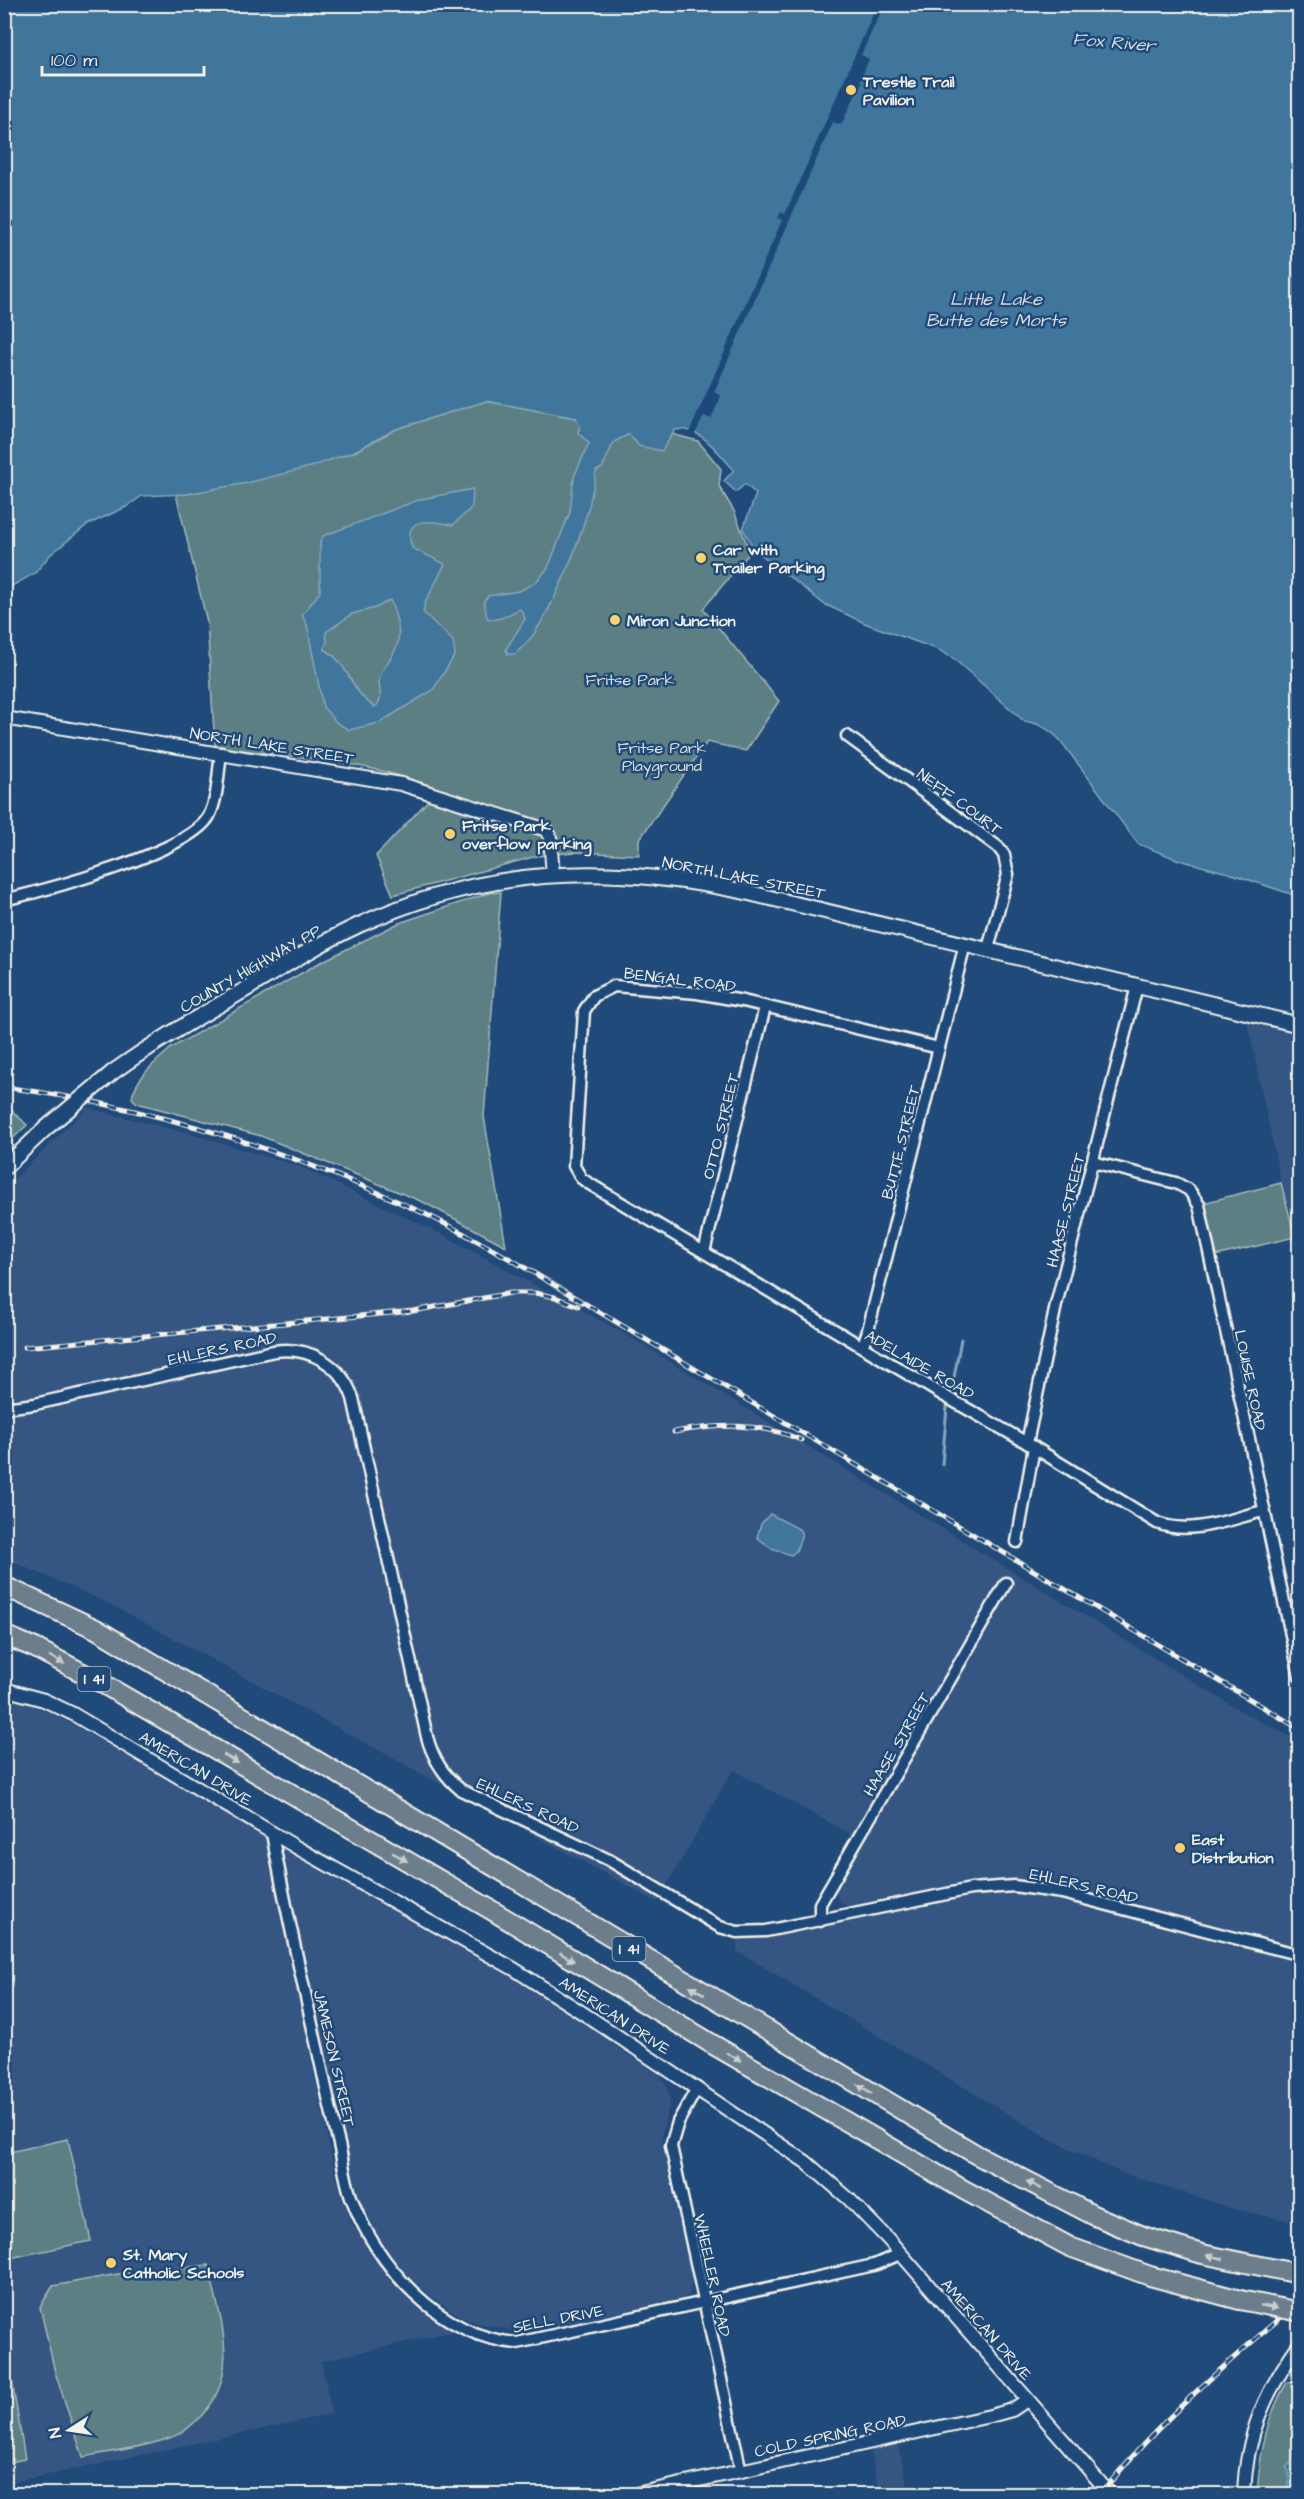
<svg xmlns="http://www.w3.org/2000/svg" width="1304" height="2499" viewBox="0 0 1304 2499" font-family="'Architects Daughter',sans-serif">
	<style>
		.built { fill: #365682 }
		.green { fill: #5b7f84; stroke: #a8b8b6; stroke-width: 1.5 }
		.water { fill: #3f759c; stroke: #87a7ba; stroke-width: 1.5; fill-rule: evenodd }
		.pier { fill: #1f4a7a }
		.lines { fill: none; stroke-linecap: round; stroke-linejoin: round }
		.stream { stroke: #87a7ba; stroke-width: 3 }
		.minor-casing { stroke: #f4f1e8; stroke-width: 15 }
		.tertiary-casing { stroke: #f4f1e8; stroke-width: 16 }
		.secondary-casing { stroke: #f4f1e8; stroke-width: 18 }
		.motorway-casing { stroke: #f4f1e8; stroke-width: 22 }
		.minor { stroke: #1f4a7a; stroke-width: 10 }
		.tertiary { stroke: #1f4a7a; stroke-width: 12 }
		.secondary { stroke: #1f4a7a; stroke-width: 14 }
		.motorway { stroke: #6c7d8c; stroke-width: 18 }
		.rail-casing { stroke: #f4f1e8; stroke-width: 5 }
		.rail { stroke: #1f4a7a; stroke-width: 3; stroke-dasharray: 9; stroke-linecap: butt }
		.secondary-bridge-casing { stroke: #f4f1e8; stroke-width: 18; stroke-linecap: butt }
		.motorway-bridge-casing { stroke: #f4f1e8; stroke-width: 22; stroke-linecap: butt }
		.secondary-bridge { stroke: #1f4a7a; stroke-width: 14 }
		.motorway-bridge { stroke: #6c7d8c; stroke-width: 18 }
		.oneway { fill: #cbcecc }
		.poi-dot { fill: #ffd166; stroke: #1f4a7a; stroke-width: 2 }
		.labels { text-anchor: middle; stroke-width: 5; stroke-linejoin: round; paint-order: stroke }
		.shield { fill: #1f4a7a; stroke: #b4bfc7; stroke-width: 1.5 }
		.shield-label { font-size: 15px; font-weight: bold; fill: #f4f1e8 }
		.poi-label { font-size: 16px; font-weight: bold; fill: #f4f1e8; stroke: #1f4a7a; text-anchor: start }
		.park-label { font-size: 16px; fill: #dde0d9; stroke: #1f4a7a }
		.street-label { font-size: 16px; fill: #f4f1e8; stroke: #1f4a7a }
		.water-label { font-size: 18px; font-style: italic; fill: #d9dedd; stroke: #1f4a7a }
	</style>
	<rect width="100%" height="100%" fill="#1f4a7a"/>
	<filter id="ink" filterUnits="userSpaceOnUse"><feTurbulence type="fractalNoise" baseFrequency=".0167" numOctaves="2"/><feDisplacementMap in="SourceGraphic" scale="12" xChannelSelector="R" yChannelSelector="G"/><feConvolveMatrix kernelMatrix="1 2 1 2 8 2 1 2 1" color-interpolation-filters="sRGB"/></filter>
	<g filter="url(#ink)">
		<g class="built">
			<path d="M1247 1021 1299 1035V1256L1281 1183Z"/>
			<path d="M87 1108 188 1133 301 1167 437 1232 618 1330 1244 1713 1299 1741V2223L1234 2209 1117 2171 1050 2139 737 1951V1940L760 1939 854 1921 846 1906 839 1900 836 1891 863 1841 733 1770 657 1902 112 1605 5 1558V1188Z"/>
			<path d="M4 1697 30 1704 65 1720 540 1994 659 2075 667 2087 670 2102 662 2133V2144L692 2281 689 2295 681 2300 520 2332 477 2323 460 2316 433 2298 409 2277 387 2250 371 2224 356 2195 351 2176 323 2047 309 2050 336 2178 350 2220 387 2274 426 2311 455 2331 321 2361 332 2414 5 2484Z"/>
			<path d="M897 2442 910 2494H880L870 2448Z"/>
		</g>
		<g class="green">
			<path d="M486 401 576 418 633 424 698 441 721 469 719 486 734 511 750 552 703 609 779 701 746 751 707 742 639 840V855L575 852 537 856 393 895 376 856 439 789C369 761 290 756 215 747L207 622 176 494H186L354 452 396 429Z"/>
			<path d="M501 892 484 1117 506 1246 423 1202 261 1136 137 1103 132 1098C135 1078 157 1061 171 1048L319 963 399 923 489 893Z"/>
			<path d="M5 1104 27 1125 5 1146Z"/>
			<path d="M1281 1183 1295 1237 1215 1256 1203 1203Z"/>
			<path d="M68 2139 91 2241 5 2259V2153Z"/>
			<path d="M208 2265C220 2318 244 2379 196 2421 189 2428 179 2435 169 2438 143 2448 111 2451 83 2457L55 2372 40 2307 53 2286 118 2274Z"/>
			<path d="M5 2355 8 2357 25 2459 5 2463Z"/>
			<path d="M1287 2382H1299V2494H1257C1260 2453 1266 2418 1287 2382Z"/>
		</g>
		<g class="water">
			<path d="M5 5H1299V897L1232 874 1179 860 1138 844 1060 740C1049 729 1039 723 1024 721L953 658 939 650 867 624 824 604 754 549 743 529 756 494 745 484 736 492 724 481 734 470C718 453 701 426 675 430L662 451 639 446 629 434 614 442 602 468 596 471C589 521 562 591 534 634 529 641 521 648 515 654H508L506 649 525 619 523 612 519 609C508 615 499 622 487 618L484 601 488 596 519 591 535 583 548 568 570 512 574 477 589 443 578 433 580 426 576 418 486 401 396 429 353 452 310 467 247 483 186 494 142 496 126 507 87 525 50 555 35 573 5 590Z"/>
			<path d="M473 489 472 507 453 525C433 521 401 514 412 548L445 564 425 603 423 612 453 641 455 655 433 690 379 723 349 730 337 723 323 707 307 625 302 615 320 592V543L323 536 421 499ZM390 600C395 613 402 632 397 646 393 657 384 666 380 676 376 687 386 697 375 707 351 694 349 662 324 649L327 642 326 632 352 614 375 608Z"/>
			<path d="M770 1514 799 1529 802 1534 796 1551 791 1555 771 1548 757 1537 761 1524Z"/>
			<path d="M1299 2440V2494H1289V2472L1286 2467 1291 2463Z"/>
		</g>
		<path class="pier" d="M877 5H884L861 55 869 59 860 81 862 82 841 125 833 122 714 392 721 396 711 419 704 416 694 436 689 433 782 220 778 218 781 212 785 214Z"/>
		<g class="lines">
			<g class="stream">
				<path d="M952 1388 961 1339"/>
				<path d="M942 1464 947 1407"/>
			</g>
			<g class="minor-casing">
				<g id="minor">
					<path d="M847 736 998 847 1004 855 1008 874 988 949"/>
					<path d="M4 900C46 890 190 852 209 816 218 799 218 772 221 753"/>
					<path d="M939 1048 743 1001 697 993 614 986 594 996 584 1011 574 1166 581 1178 588 1183 948 1398 1027 1443 1157 1523C1191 1536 1230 1519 1263 1511"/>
					<path d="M1093 1162 1176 1183 1189 1190 1199 1205 1300 1677"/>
					<path d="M704 1252 765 1007"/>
					<path d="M862 1347 867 1334 965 944"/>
					<path d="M4 1408 35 1404 274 1351C309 1346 341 1364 353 1398L427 1737C433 1759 443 1775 461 1790L609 1860 720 1927 737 1932 766 1931 971 1889 1014 1886 1062 1893 1300 1955"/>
					<path d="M1027 1443 1056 1305 1137 986"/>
					<path d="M1017 1542 1034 1447"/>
					<path d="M272 1833C284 1902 300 1970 315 2038 323 2073 330 2109 339 2144 343 2162 345 2180 351 2197 376 2266 440 2337 517 2343L874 2265 900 2254"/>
					<path d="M820 1921V1904L1006 1583"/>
					<path d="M697 2088 678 2122 671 2146 741 2472"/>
				</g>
			</g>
			<g class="tertiary-casing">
				<g id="tertiary">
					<path d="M4 718 401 784 547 830 550 837 553 875"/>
					<path d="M4 1689 44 1700 73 1714 296 1847 514 1969 592 2019 806 2162 849 2199 888 2239 1110 2494"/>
					<path d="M636 2494 990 2416 1012 2410 1027 2400"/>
					<path d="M1244 2494C1246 2434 1265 2392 1300 2343"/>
				</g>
			</g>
			<g class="secondary-casing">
				<g id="secondary">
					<path d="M113 1072C156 1041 202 1015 248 988 284 966 320 943 359 925 485 867 606 863 741 891L1300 1025"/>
					<path d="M4 1168 46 1128"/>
				</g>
			</g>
			<g class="motorway-casing">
				<g id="motorway">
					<path d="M4 1586 96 1629 977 2155 1093 2215 1143 2236 1202 2254 1300 2274"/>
					<path d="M4 1635 35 1648 98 1681 493 1911 712 2044 964 2190 1070 2247 1150 2276 1240 2300"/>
				</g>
			</g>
			<use href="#minor" class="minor"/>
			<use href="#tertiary" class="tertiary"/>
			<use href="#secondary" class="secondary"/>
			<use href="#motorway" class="motorway"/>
			<g class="rail-casing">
				<g id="rail">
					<path d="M4 1087C149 1106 292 1151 423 1213 453 1227 483 1244 512 1260L1300 1729"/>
					<path d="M25 1347 413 1311 511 1293H535L555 1297 578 1306"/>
					<path d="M674 1432C718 1424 759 1422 801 1440"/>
					<path d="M1101 2494C1158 2421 1229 2361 1300 2301"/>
				</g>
			</g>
			<use href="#rail" class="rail"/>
			<g class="secondary-bridge-casing">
				<path id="secondary-bridge" d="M46 1128 113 1072"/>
			</g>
			<g class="motorway-bridge-casing">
				<path id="motorway-bridge" d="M1240 2300 1300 2312"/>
			</g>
			<use href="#secondary-bridge" class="secondary-bridge"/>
			<use href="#motorway-bridge" class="motorway-bridge"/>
		</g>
		<defs><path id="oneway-solid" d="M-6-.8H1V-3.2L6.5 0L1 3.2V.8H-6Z" transform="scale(1.5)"/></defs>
		<g class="oneway">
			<use href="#oneway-solid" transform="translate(57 1660) rotate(28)"/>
			<use href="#oneway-solid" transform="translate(231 1759) rotate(30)"/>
			<use href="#oneway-solid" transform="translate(400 1857) rotate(30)"/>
			<use href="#oneway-solid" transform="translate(567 1957) rotate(31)"/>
			<use href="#oneway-solid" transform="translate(697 1990) rotate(-149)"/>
			<use href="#oneway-solid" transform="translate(734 2057) rotate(30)"/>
			<use href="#oneway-solid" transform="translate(865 2089) rotate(-149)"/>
			<use href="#oneway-solid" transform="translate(1034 2185) rotate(-153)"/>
			<use href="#oneway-solid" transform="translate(1215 2257) rotate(-167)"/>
			<use href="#oneway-solid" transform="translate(1269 2307) rotate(11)"/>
		</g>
	</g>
	<g class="poi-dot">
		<circle cx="851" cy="90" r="6"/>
		<circle cx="701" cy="558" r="6"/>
		<circle cx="615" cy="620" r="6"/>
		<circle cx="450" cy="834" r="6"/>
		<circle cx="1180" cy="1848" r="6"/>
		<circle cx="111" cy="2263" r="6"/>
	</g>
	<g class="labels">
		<g class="shield">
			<rect x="77.5" y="1667" width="33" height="24" rx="4.5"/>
			<rect x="612.5" y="1937" width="33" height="24" rx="4.5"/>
		</g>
		<g class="shield-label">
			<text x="94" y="1684">I 41</text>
			<text x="629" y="1954">I 41</text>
		</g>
		<g class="poi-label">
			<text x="863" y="87">Trestle Trail<tspan x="863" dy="18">Pavilion</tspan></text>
			<text x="713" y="555">Car with<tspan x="713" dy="18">Trailer Parking</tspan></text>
			<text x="627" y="626">Miron Junction</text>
			<text x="462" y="831">Fritse Park<tspan x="462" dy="18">overflow parking</tspan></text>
			<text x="1192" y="1845">East<tspan x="1192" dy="18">Distribution</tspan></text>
			<text x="123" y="2260">St. Mary<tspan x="123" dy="18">Catholic Schools</tspan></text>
		</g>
		<g class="park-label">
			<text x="630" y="685">Fritse Park</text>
			<text x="662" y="753">Fritse Park<tspan x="662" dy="18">Playground</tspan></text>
		</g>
		<g class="street-label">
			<text transform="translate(272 745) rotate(9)" y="6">NORTH LAKE STREET</text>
			<text transform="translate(960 801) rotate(36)" y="6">NEFF COURT</text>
			<text transform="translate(744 877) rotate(11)" y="6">NORTH LAKE STREET</text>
			<text transform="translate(250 968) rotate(-30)" y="6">COUNTY HIGHWAY PP</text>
			<text transform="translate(680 979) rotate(7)" y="6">BENGAL ROAD</text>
			<text transform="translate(720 1126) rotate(-76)" y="6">OTTO STREET</text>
			<text transform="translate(900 1142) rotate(-76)" y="6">BUTTE STREET</text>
			<text transform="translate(1065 1210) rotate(-76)" y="6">HAASE STREET</text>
			<text transform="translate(222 1348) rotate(-12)" y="6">EHLERS ROAD</text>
			<text transform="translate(920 1364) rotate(30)" y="6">ADELAIDE ROAD</text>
			<text transform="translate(1251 1380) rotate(78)" y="6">LOUISE ROAD</text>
			<text transform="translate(896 1744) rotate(-60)" y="6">HAASE STREET</text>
			<text transform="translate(196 1768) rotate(31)" y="6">AMERICAN DRIVE</text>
			<text transform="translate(528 1805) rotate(25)" y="6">EHLERS ROAD</text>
			<text transform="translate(1084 1885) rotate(13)" y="6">EHLERS ROAD</text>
			<text transform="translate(615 2015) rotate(33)" y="6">AMERICAN DRIVE</text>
			<text transform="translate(335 2058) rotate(77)" y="6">JAMESON STREET</text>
			<text transform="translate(713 2275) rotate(78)" y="6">WHEELER ROAD</text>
			<text transform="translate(558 2318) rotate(-11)" y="6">SELL DRIVE</text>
			<text transform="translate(987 2329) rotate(49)" y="6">AMERICAN DRIVE</text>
			<text transform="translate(830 2435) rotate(-12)" y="6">COLD SPRING ROAD</text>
		</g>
		<g class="water-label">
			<text transform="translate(1114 42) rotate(5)" y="6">Fox River</text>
			<text x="996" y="305">Little Lake<tspan x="996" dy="21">Butte des Morts</tspan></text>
		</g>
	</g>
	<rect width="1304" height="2499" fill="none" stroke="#1f4a7a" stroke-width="24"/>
	<rect x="12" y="12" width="1280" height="2475" fill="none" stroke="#f4f1e8" stroke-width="2" filter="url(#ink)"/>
	<g transform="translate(69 2430) rotate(258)" stroke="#1f4a7a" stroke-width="4.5" paint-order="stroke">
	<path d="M0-4.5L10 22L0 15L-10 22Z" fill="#f4f1e8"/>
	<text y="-9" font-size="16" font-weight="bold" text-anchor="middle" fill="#f4f1e8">N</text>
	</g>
	<path d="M42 66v9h162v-9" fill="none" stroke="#f4f1e8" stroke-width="3"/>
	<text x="51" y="66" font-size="18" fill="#f4f1e8" stroke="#1f4a7a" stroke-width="4.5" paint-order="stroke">100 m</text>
</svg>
